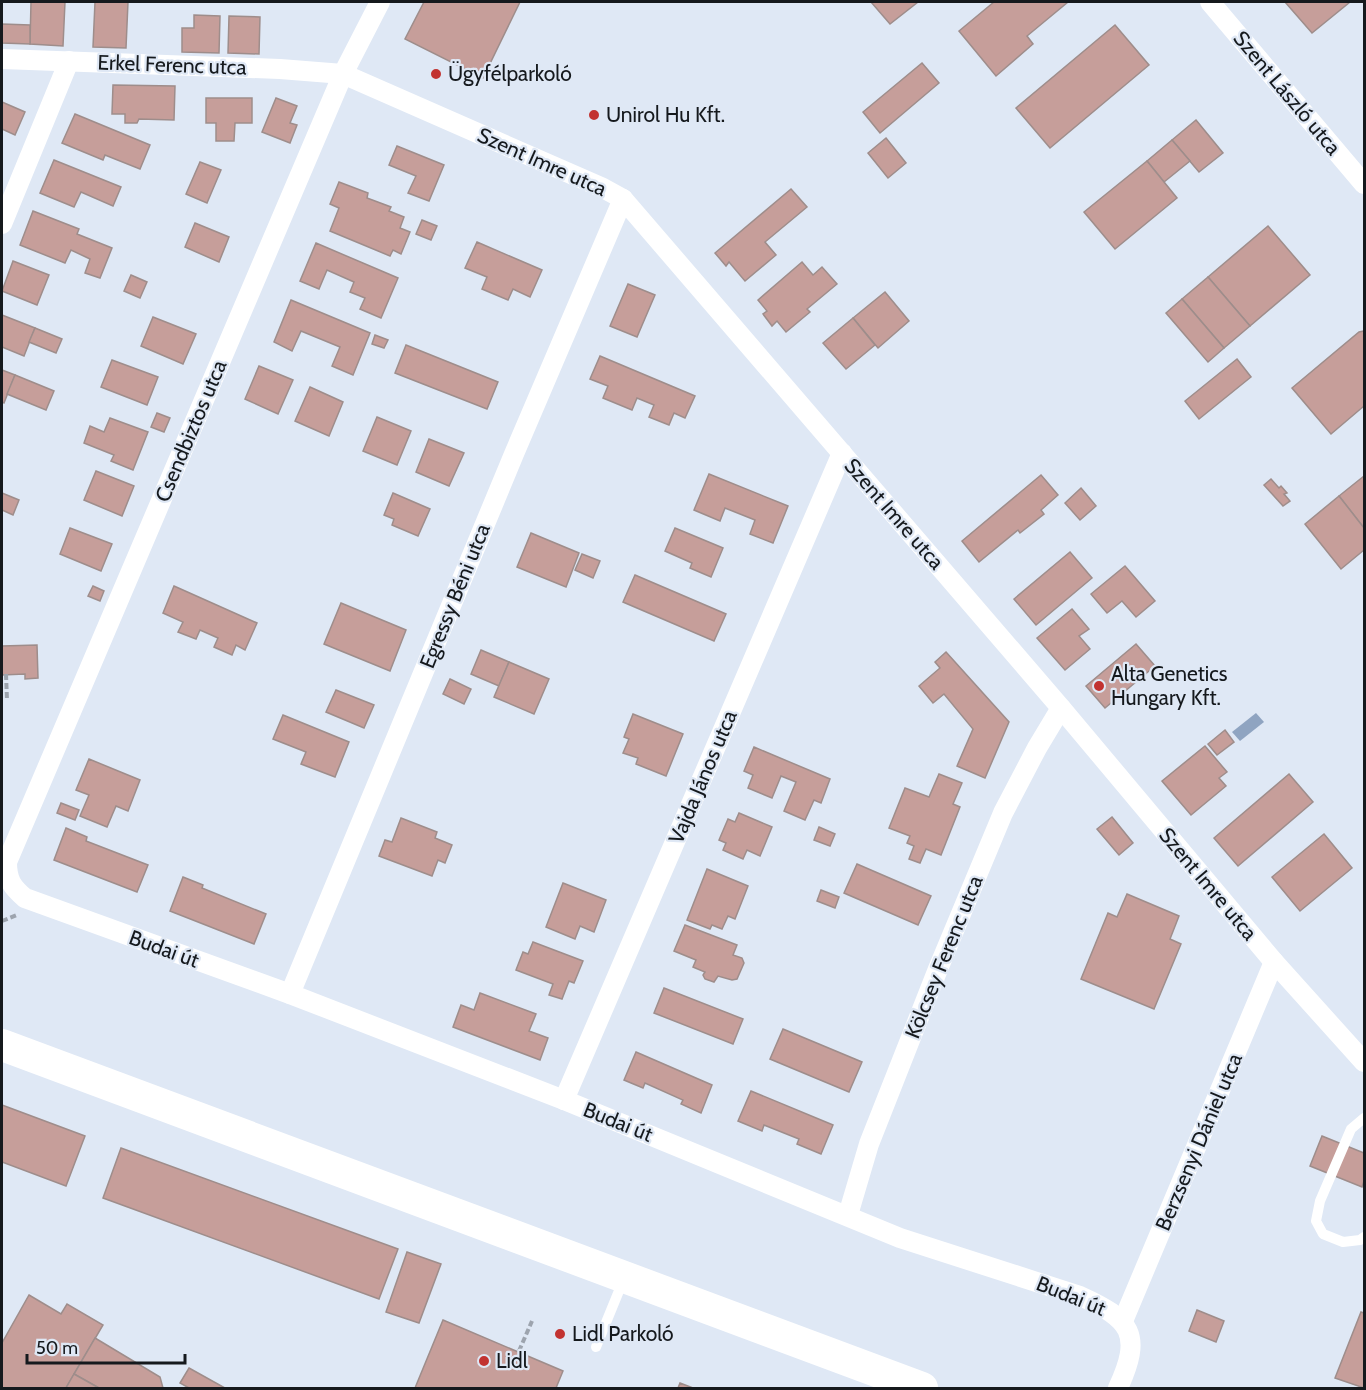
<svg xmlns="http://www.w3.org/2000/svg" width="1366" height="1390" viewBox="0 0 1366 1390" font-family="Cabin,sans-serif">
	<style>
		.water { fill: #8fa4c1 }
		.building { fill: #c69e9a; stroke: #9e8d8b; stroke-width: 1.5 }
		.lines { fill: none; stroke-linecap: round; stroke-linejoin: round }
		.path { stroke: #9da4ae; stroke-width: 4; stroke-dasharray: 6 3; stroke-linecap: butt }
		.service { stroke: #fff; stroke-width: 10 }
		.minor { stroke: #fff; stroke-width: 20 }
		.primary { stroke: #fff; stroke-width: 32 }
		.poi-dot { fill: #c23331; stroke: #dfe8f5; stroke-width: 2 }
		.labels { text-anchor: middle; stroke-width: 4.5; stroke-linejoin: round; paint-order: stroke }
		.street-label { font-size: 21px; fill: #15191d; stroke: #dfe8f5 }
		.poi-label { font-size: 21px; fill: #15191d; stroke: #dfe8f5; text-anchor: start }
	</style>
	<rect width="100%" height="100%" fill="#dfe8f5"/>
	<path class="water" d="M1256 713 1264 722 1240 741 1232 732Z"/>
	<g class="building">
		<path d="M31 2H65L63 46 30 44Z"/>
		<path d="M95 2H128L126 48 93 47Z"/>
		<path d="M424 2H520L483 78 405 39Z"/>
		<path d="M871 2H918L890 24Z"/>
		<path d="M994 2H1068L1027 36 1033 44 996 76 959 31Z"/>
		<path d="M1285 2H1350L1312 33Z"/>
		<path d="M194 15 220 16 219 53 182 52V28H194Z"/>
		<path d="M229 16 260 17 259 54 228 53Z"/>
		<path d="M2 24 30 25V44L2 43Z"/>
		<path d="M1115 25 1149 65 1050 148 1016 108Z"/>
		<path d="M922 63 939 83 880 133 863 112Z"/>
		<path d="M113 85 175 86 174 120 139 119 137 123H125V114H112Z"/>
		<path d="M206 98H252V123H235L234 141H216V123H206Z"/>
		<path d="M276 98 297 106 290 123 297 125 290 143 262 132Z"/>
		<path d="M2 102 25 112 15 135 2 129Z"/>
		<path d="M75 114 150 145 140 169 105 155 103 160 62 143Z"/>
		<path d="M1196 120 1223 153 1199 172 1172 140Z"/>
		<path d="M886 138 906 163 888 178 868 153Z"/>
		<path d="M1172 140 1190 161 1164 182 1147 161Z"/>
		<path d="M397 146 444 165 429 201 408 193 416 176 389 165Z"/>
		<path d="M54 160 121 187 113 206 81 192 74 207 40 193Z"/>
		<path d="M1147 161 1177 198 1115 249 1084 212Z"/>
		<path d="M200 162 221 170 207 203 186 194Z"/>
		<path d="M339 182 368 193 367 198 391 207 389 211 404 217 400 228 410 232 401 254 393 250 390 256 330 231 339 208 330 204Z"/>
		<path d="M791 189 807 207 765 242 776 255 745 281 729 262 726 266 715 253Z"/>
		<path d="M33 211 79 229 77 234 112 248 100 278 85 273 90 259 71 250 65 263 20 245Z"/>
		<path d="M422 220 437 226 431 240 416 234Z"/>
		<path d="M195 223 229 237 219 262 185 247Z"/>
		<path d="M1268 226 1310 275 1250 326 1208 277Z"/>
		<path d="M477 242 542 270 530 297 513 289 508 300 482 289 487 277 465 268Z"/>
		<path d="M316 243 398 278 381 318 360 309 365 298 350 292 354 282 327 270 319 289 300 281Z"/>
		<path d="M13 261 49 275 37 305 2 291Z"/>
		<path d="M802 262 813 275 822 267 837 284 807 309 810 312 786 332 777 321 772 326 763 314 767 311 758 300Z"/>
		<path d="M131 275 147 282 140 298 124 291Z"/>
		<path d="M1208 277 1250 326 1224 348 1182 299Z"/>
		<path d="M628 284 655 295 637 337 610 326Z"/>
		<path d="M885 292 909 321 878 348 853 318Z"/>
		<path d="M1182 299 1224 348 1208 362 1166 313Z"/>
		<path d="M291 300 370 333 353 375 332 366 340 347 301 331 292 351 274 342Z"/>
		<path d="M2 315 35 328 24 356 2 347Z"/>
		<path d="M153 317 196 334 183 364 141 346Z"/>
		<path d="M853 318 875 345 846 369 823 343Z"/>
		<path d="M35 328 62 339 56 353 29 342Z"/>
		<path d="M1364 331V406L1331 434 1292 388 1359 332Z"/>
		<path d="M375 335 388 340 384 348 372 344Z"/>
		<path d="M406 345 498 382 487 409 395 373Z"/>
		<path d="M600 356 695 396 685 418 674 413 669 425 649 417 654 405 637 398 632 410 603 398 608 386 590 379Z"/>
		<path d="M1237 359 1251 377 1199 419 1185 401Z"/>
		<path d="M112 360 158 377 147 405 101 387Z"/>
		<path d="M259 366 293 380 278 414 245 399Z"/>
		<path d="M2 370 15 375 4 403 2 402Z"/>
		<path d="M15 375 54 391 46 410 7 394Z"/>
		<path d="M310 387 343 402 329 436 295 421Z"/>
		<path d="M157 413 170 418 164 432 151 427Z"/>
		<path d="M377 417 411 431 397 465 363 451Z"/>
		<path d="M110 418 148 432 133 470 111 461 114 455 84 443 90 426 104 432Z"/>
		<path d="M429 439 464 453 449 486 416 472Z"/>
		<path d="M96 471 134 486 122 516 84 500Z"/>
		<path d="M709 474 788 506 773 543 750 534 755 520 725 508 720 521 694 510Z"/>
		<path d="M1041 475 1058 495 1041 510 1044 514 1020 533 1018 530 979 562 962 541Z"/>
		<path d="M1364 476V528L1339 496Z"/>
		<path d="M1271 479 1279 488 1281 486 1287 493 1284 494 1290 501 1283 506 1264 485Z"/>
		<path d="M1081 488 1096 506 1080 520 1065 503Z"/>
		<path d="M2 493 19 500 13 515 2 510Z"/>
		<path d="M393 493 430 509 418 536 392 525 394 519 384 515Z"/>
		<path d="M1339 496 1364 528V550L1341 569 1305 524Z"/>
		<path d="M70 528 112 544 101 571 60 554Z"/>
		<path d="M675 528 723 548 711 577 690 568 692 563 665 551Z"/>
		<path d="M531 533 579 553 566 587 517 567Z"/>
		<path d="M1070 552 1092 578 1036 625 1014 599Z"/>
		<path d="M582 554 600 561 593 578 575 570Z"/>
		<path d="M1125 566 1155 601 1136 617 1122 601 1107 613 1091 594Z"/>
		<path d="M635 575 726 614 714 641 623 602Z"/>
		<path d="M93 586 104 591 100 601 88 596Z"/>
		<path d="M174 586 257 623 245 650 236 645 232 655 214 647 218 638 200 630 196 639 178 632 183 622 163 613Z"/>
		<path d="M341 603 406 630 390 671 324 644Z"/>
		<path d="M1072 609 1089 629 1079 636 1090 649 1065 670 1037 638Z"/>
		<path d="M1136 644 1155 666 1105 708 1086 686Z"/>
		<path d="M37 645 38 678 25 679V674L2 675V646Z"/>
		<path d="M481 650 509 662 499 686 471 674Z"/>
		<path d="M946 652 1009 722 985 778 957 766 973 729 944 694 933 703 919 686 940 668 935 662Z"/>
		<path d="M509 662 549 679 534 714 494 697Z"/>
		<path d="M450 679 471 689 464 704 443 694Z"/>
		<path d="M336 690 374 705 364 728 326 712Z"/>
		<path d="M633 714 683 734 666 776 636 764 638 758 623 753 629 739 624 737Z"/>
		<path d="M283 715 349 742 335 777 301 764 306 752 273 739Z"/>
		<path d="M1225 730 1234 742 1217 755 1208 744Z"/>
		<path d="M1205 746 1227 772 1219 778 1226 786 1191 815 1162 781Z"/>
		<path d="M754 747 830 779 821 803 814 800 805 820 784 811 796 782 781 776 772 798 748 788 753 775 744 771Z"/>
		<path d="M89 759 140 780 128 811 116 806 107 827 80 816 89 795 76 790Z"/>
		<path d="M939 774 962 783 953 804 960 807 941 855 926 849 920 863 909 859 914 846 907 843 910 836 889 828 905 788 929 797Z"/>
		<path d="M1289 774 1313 802 1238 866 1214 838Z"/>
		<path d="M61 803 79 810 75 820 57 813Z"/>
		<path d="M739 813 772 827 760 856 747 850 743 859 723 850 726 843 719 840 728 819 735 822Z"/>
		<path d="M1112 817 1133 843 1119 855 1097 829Z"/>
		<path d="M401 818 437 832 435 838 452 845 445 863 438 860 432 876 379 856 385 840 392 842Z"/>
		<path d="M819 827 835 834 830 846 814 840Z"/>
		<path d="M66 828 87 837 86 841 148 865 137 892 54 860Z"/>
		<path d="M1324 834 1352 868 1300 911 1272 877Z"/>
		<path d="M857 864 931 896 918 925 844 893Z"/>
		<path d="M707 869 748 886 735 919 728 916 722 929 712 925 710 929 687 920Z"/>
		<path d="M183 877 203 885 202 888 266 914 254 944 170 911Z"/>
		<path d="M563 883 606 900 594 932 580 926 575 939 546 927Z"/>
		<path d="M821 890 839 897 835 908 817 901Z"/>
		<path d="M1127 894 1179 916 1170 939 1181 944 1154 1009 1081 979 1108 913 1117 917Z"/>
		<path d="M685 925 737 945 733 955 742 958 744 963 737 979 732 980 718 976 714 982 705 979 703 975 705 972 693 967 696 960 674 951Z"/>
		<path d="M533 942 583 961 574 983 569 981 562 999 549 995 553 984 516 970 523 952 528 954Z"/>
		<path d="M664 988 743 1019 733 1044 654 1013Z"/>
		<path d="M480 993 536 1014 529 1031 548 1038 540 1060 453 1027 461 1005 474 1010Z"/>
		<path d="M783 1029 862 1062 849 1092 770 1059Z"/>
		<path d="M636 1052 712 1085 701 1113 681 1104 683 1100 645 1083 643 1088 624 1080Z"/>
		<path d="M751 1091 833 1125 821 1154 797 1144 799 1139 764 1125 762 1131 738 1121Z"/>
		<path d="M2 1105 85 1136 66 1186 2 1162Z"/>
		<path d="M1322 1136 1364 1153V1181L1362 1187 1310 1166Z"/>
		<path d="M121 1148 398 1249 379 1299 103 1198Z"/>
		<path d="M407 1252 441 1264 419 1323 386 1312Z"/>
		<path d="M29 1295 61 1314 67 1304 103 1325 66 1388H2V1343Z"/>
		<path d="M1197 1310 1224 1321 1216 1342 1189 1331Z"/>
		<path d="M1361 1312 1364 1313V1388L1335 1378Z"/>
		<path d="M443 1320 563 1371 556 1388H415Z"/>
		<path d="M95 1338 160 1377 163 1388H99L74 1374Z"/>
		<path d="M189 1368 225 1388H189L180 1383Z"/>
		<path d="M74 1374 99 1388H66Z"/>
		<path d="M680 1383 693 1388H678Z"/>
	</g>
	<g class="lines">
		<g class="path">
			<path d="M6 674 7 700"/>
			<path d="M2 921 17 915"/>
			<path d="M519 1351 532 1321"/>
		</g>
		<g class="service">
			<path d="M1364 1118 1351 1129 1320 1201 1316 1221 1323 1234 1343 1242 1360 1240 1364 1237"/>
			<path d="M596 1347 623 1281"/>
		</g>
		<g class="minor">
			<path d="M380 2 343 74 7 862C7 880 12 887 25 898L290 994 564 1100 900 1238 1080 1296C1131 1319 1143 1334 1118 1388"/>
			<path d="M1210 2 1364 184"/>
			<path d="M2 59 280 69 343 74 603 188 623 199 1061 708 1274 962 1364 1062"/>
			<path d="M2 224 69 61"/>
			<path d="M290 994 514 454 623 199"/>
			<path d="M564 1100 842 453"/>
			<path d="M848 1215 869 1144 938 969 1003 813 1037 748 1061 708"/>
			<path d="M1123 1321 1274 962"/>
		</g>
		<path class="primary" d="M2 1045 922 1388"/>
	</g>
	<g class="poi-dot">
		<circle cx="436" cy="74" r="6"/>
		<circle cx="594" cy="115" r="6"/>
		<circle cx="1099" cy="686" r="6"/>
		<circle cx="560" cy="1334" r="6"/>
		<circle cx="484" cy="1361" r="6"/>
	</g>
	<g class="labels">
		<g class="street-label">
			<text transform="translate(172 65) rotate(2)" y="7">Erkel Ferenc utca</text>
			<text transform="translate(1287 93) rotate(50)" y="7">Szent László utca</text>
			<text transform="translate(542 162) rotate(24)" y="7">Szent Imre utca</text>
			<text transform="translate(191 431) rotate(-67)" y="7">Csendbiztos utca</text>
			<text transform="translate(894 514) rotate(49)" y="7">Szent Imre utca</text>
			<text transform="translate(455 596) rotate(-68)" y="7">Egressy Béni utca</text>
			<text transform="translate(703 777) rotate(-67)" y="7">Vajda János utca</text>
			<text transform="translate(1208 884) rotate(50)" y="7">Szent Imre utca</text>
			<text transform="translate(164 949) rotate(20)" y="7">Budai út</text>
			<text transform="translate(944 957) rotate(-68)" y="7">Kölcsey Ferenc utca</text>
			<text transform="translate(618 1122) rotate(22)" y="7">Budai út</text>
			<text transform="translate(1199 1142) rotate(-67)" y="7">Berzsenyi Dániel utca</text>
			<text transform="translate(1071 1296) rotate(22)" y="7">Budai út</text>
		</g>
		<g class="poi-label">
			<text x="448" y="81">Ügyfélparkoló</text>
			<text x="606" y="122">Unirol Hu Kft.</text>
			<text x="1111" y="681">Alta Genetics<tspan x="1111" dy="24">Hungary Kft.</tspan></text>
			<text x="572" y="1341">Lidl Parkoló</text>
			<text x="496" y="1368">Lidl</text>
		</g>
	</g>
	<rect width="1366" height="1390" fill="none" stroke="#15191d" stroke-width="6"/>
	<path d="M27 1354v9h158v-9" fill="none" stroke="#15191d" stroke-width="3"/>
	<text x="36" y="1354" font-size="18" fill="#15191d" stroke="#dfe8f5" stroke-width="4.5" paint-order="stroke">50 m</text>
</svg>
